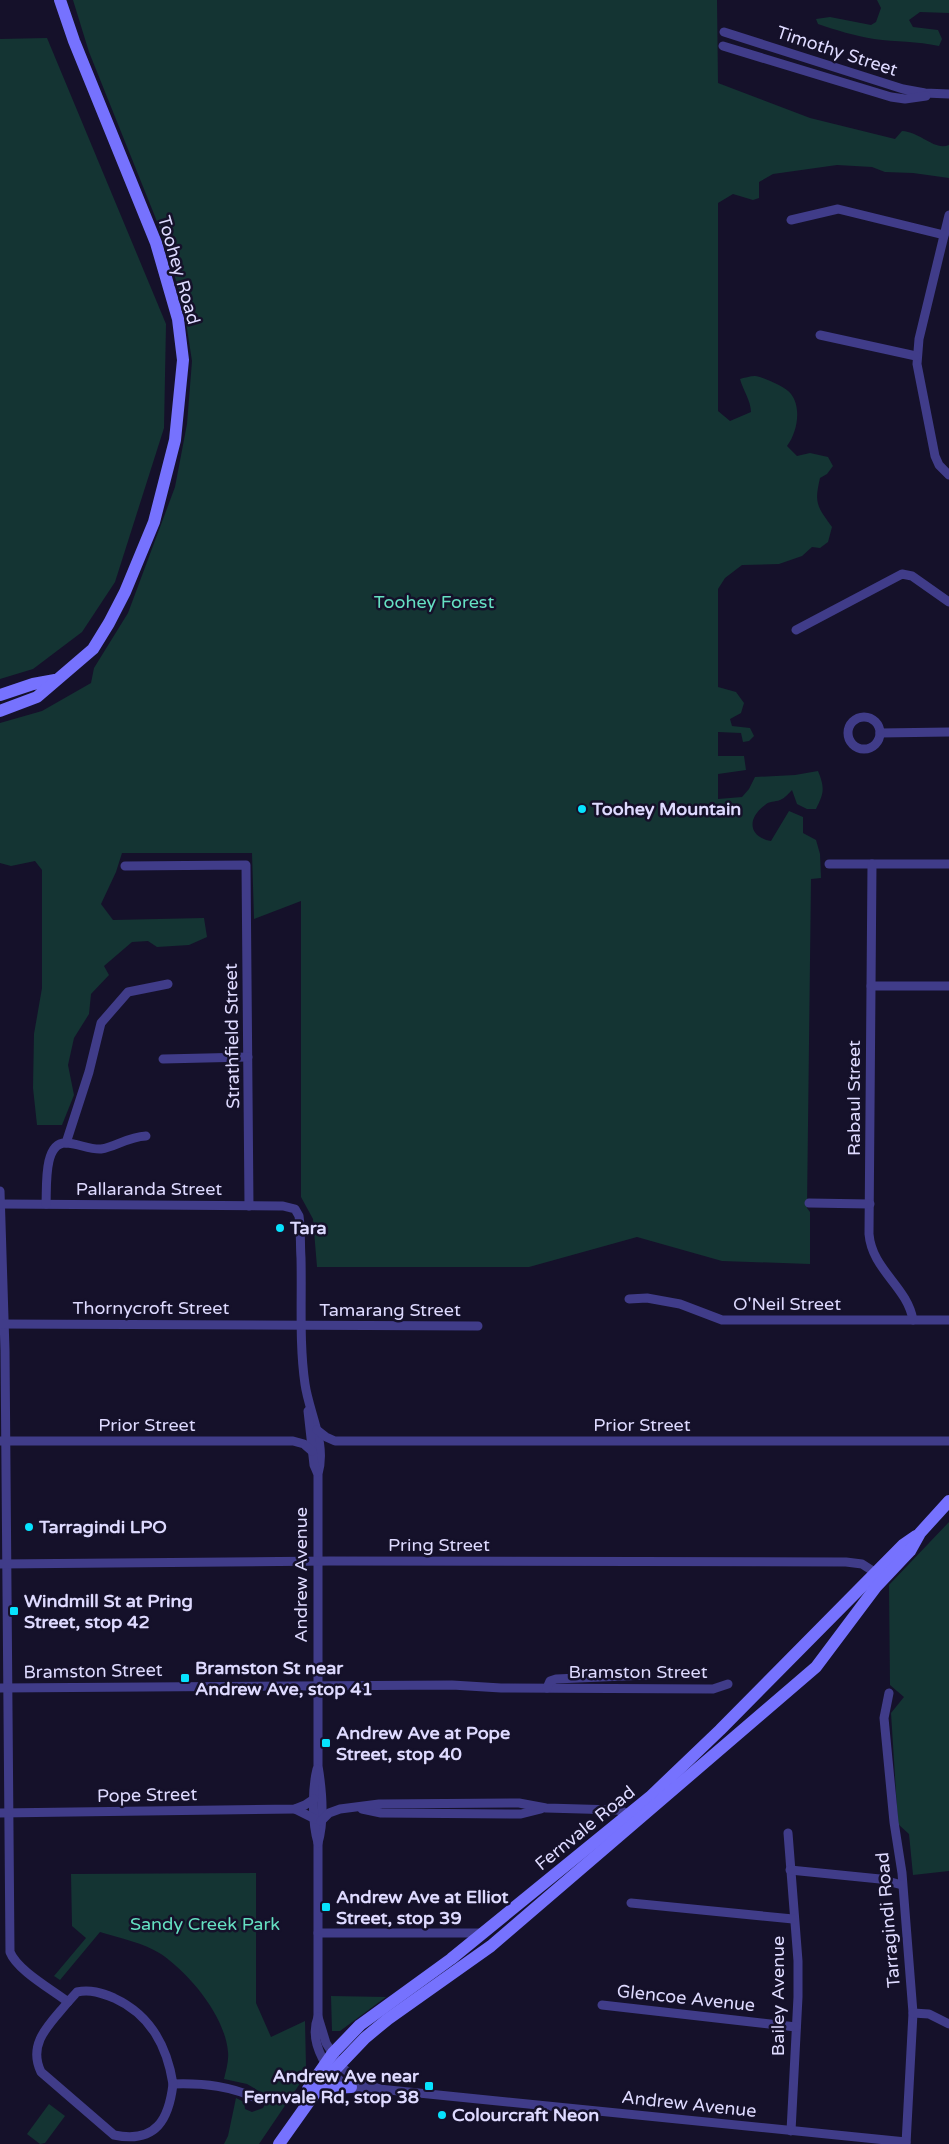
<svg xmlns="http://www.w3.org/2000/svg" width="949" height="2144" viewBox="0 0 949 2144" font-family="'Varela Round',sans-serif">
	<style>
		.green { fill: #143433 }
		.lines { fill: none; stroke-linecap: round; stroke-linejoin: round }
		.street { stroke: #403c89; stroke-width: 9 }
		.secondary { stroke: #7672fe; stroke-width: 12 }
		.poi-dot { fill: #07e3fe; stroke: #15112a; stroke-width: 2 }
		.labels { text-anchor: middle; stroke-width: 5; stroke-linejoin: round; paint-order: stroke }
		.street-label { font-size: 18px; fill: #dedaff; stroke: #15112a }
		.park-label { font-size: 18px; fill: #65e0c2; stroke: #15112a }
		.poi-label { font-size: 18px; font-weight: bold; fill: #dedaff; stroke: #15112a; text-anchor: start }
	</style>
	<rect width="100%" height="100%" fill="#15112a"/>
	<g class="green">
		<path d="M73 0H717L718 83 810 118 895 139 902 131C921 132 934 151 949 145V178L913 173 885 172 872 167 837 165 773 174 759 182V198L753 200 733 194 718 203V411L730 421 751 412C751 401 743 390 740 379 744 378 750 376 755 376 763 377 786 387 791 394 802 408 797 433 787 446L797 456 810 453 828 457 833 466 827 474 820 478C814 504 817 506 832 527L828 542 820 548 812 547 802 556 779 564 742 565 725 578 718 589V687L736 692 744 703 741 713 730 719 732 726 750 728 754 736 749 741 743 742 741 733 718 732V756H744L746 770 718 774V799L742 797 749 789 755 777 795 775 818 771C825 788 824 793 816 809H807L797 804 792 790C788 794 785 798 780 800 775 802 769 801 765 805 747 818 748 837 771 841L789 811 803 817V833L816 840 820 854 821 878 811 879 807 1208 810 1212V1264L722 1261 637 1237 529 1267H317L313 1219 301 1197V901L254 919 252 853H122L116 872 101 904 113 920 204 918 207 937 189 945 157 947 148 941 132 942 104 966 109 975 91 994 89 1014 74 1038 68 1065 74 1095 62 1125H37L33 1088 34 1034 42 988V870L35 861 11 866 0 863V723L42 711 91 683 94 668 128 613 175 487 187 424 192 361 183 303 160 229 89 52Z"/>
		<path d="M877 0H949V13L920 12 909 20 913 27 938 30 942 39 939 46C917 41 896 42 874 39 856 36 835 30 818 24L816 19 830 17 871 25 876 22 881 8Z"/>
		<path d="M47 38 166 324 164 428 115 582 82 632 33 669 0 679V39Z"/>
		<path d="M949 1522V1871L913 1875 909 1834 898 1824 891 1713 904 1697 890 1685 889 1585Z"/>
		<path d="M256 1873V2003L271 2037 305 2021 306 2066 303 2079 259 2144H224L228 2136 236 2098 244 2102 245 2109 252 2112 263 2108 269 2097 247 2084 224 2079C226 2070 229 2061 228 2052 225 2016 190 1974 161 1954 144 1943 120 1938 100 1932L60 1980 54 1976 86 1938 72 1926 71 1874Z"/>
		<path d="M331 1996 386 1997 340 2031H332Z"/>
		<path d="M49 2104 65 2116 45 2143 40 2144 27 2134Z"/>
	</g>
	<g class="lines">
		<g class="street">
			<path d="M724 32 903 89 925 93 949 94"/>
			<path d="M723 46 891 97 905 99 926 96"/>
			<path d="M949 215 919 339 917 364 935 456 939 465 949 475"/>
			<path d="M791 220 838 209 944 235"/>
			<path d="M820 335 916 356"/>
			<path d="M796 630 902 574 912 576 949 602"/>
			<circle cx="864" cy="733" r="16"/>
			<path d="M880 733 949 732"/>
			<path d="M829 864H949"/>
			<path d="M872 864 869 1234C872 1270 907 1286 913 1320"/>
			<path d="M125 866 246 865 249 1206"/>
			<path d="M871 986H949"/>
			<path d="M163 1059 248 1057"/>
			<path d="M66 1143 89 1072 101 1023 128 992 168 984"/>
			<path d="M0 1191 5 1350 10 1952C17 1970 51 1989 68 2002L77 1992C90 1989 102 1993 114 1998 151 2015 167 2046 173 2084 204 2083 232 2086 260 2100"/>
			<path d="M809 1203 870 1204"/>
			<path d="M2 1204 283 1206 295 1209 299 1216C301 1229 300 1244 301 1258 302 1300 299 1343 305 1384 309 1413 327 1443 318 1474V1766C322 1790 325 1819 318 1843V2017L326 2043 339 2064 355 2079 379 2089"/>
			<path d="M46 1204C47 1189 43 1142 66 1143 76 1143 91 1150 101 1149 116 1147 127 1137 146 1136"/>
			<path d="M629 1299 647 1298 680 1304 722 1320H949"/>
			<path d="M0 1324 478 1326"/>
			<path d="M308 1411 314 1465 317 1472"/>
			<path d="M317 1430 326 1437 335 1441H949"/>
			<path d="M0 1441H293L304 1444 312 1451"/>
			<path d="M0 1564 329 1561 846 1562 862 1564 876 1573"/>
			<path d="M0 1688 452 1685 501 1688 713 1689 728 1684"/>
			<path d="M547 1688 550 1681 556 1679 647 1675"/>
			<path d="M889 1693 884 1718 894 1822 902 1873 913 2013 906 2144"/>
			<path d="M317 1769C312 1789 312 1823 318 1843"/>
			<path d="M295 1809 315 1819"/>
			<path d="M362 1809 381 1813 521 1814 541 1809"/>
			<path d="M0 1813 295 1809 305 1805 314 1799"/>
			<path d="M321 1821 329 1813 340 1809 379 1804 519 1803 546 1808 617 1810 624 1812 630 1818"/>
			<path d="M788 1833 798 1961V1997L791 2131"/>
			<path d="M790 1870 880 1879 902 1885"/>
			<path d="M631 1903 793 1919"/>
			<path d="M318 1933H483"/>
			<path d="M68 2002C50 2024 27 2043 41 2072L114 2135C157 2144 169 2118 173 2084"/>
			<path d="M602 2005 796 2027"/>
			<path d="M913 2013 929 2014 949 2024"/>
			<path d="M318 2017C308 2042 328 2078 353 2088 362 2091 370 2091 379 2089L906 2142"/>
		</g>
		<g class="secondary">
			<path d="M0 695 33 684 55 680"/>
			<path d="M0 711 37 697 93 649 109 623 125 592 154 522 175 440 183 360 178 319 156 243 74 41 60 0"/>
			<path d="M308 2089 333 2053 360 2025 451 1959 650 1797 720 1730 903 1545 916 1536"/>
			<path d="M318 2089 351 2087"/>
			<path d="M279 2144 323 2082 365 2038 388 2019 491 1946 816 1667 876 1587 910 1551 920 1533 949 1501"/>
		</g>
	</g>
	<g class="poi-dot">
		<circle cx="582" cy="809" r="5"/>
		<circle cx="280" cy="1228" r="5"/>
		<circle cx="29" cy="1527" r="5"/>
		<rect x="9" y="1606" width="10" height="10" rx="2.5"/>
		<rect x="180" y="1673" width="10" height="10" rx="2.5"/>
		<rect x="321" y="1738" width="10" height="10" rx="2.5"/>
		<rect x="321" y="1902" width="10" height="10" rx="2.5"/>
		<rect x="424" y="2081" width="10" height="10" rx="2.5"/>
		<circle cx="442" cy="2115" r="5"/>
	</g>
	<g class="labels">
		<g class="street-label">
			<text transform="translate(837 51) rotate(18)" y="6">Timothy Street</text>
			<text transform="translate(179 270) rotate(74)" y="6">Toohey Road</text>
			<text transform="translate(232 1036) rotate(-91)" y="6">Strathfield Street</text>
			<text transform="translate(854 1098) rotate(-90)" y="6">Rabaul Street</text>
			<text x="149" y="1195">Pallaranda Street</text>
			<text x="787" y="1310">O'Neil Street</text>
			<text x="151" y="1314">Thornycroft Street</text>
			<text x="390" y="1316">Tamarang Street</text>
			<text x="147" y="1431">Prior Street</text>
			<text x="642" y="1431">Prior Street</text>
			<text x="439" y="1551">Pring Street</text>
			<text transform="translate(301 1575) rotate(-90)" y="6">Andrew Avenue</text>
			<text transform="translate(93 1671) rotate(-1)" y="6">Bramston Street</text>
			<text x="638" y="1678">Bramston Street</text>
			<text transform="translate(147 1795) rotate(-1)" y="6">Pope Street</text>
			<text transform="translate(585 1828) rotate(-39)" y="6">Fernvale Road</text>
			<text transform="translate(888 1920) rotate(-95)" y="6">Tarragindi Road</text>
			<text transform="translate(778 1996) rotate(-90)" y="6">Bailey Avenue</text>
			<text transform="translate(686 1998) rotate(6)" y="6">Glencoe Avenue</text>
			<text transform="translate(689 2104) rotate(6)" y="6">Andrew Avenue</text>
		</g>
		<g class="park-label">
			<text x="434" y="608">Toohey Forest</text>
			<text x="205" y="1930">Sandy Creek Park</text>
		</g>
		<g class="poi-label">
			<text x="592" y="815">Toohey Mountain</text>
			<text x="290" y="1234">Tara</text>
			<text x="39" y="1533">Tarragindi LPO</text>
			<text x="24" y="1607">Windmill St at Pring<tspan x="24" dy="21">Street, stop 42</tspan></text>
			<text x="195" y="1674">Bramston St near<tspan x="195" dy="21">Andrew Ave, stop 41</tspan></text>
			<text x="336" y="1739">Andrew Ave at Pope<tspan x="336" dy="21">Street, stop 40</tspan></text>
			<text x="336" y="1903">Andrew Ave at Elliot<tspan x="336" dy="21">Street, stop 39</tspan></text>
			<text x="419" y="2082" text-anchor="end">Andrew Ave near<tspan x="419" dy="21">Fernvale Rd, stop 38</tspan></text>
			<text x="452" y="2121">Colourcraft Neon</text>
		</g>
	</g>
</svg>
